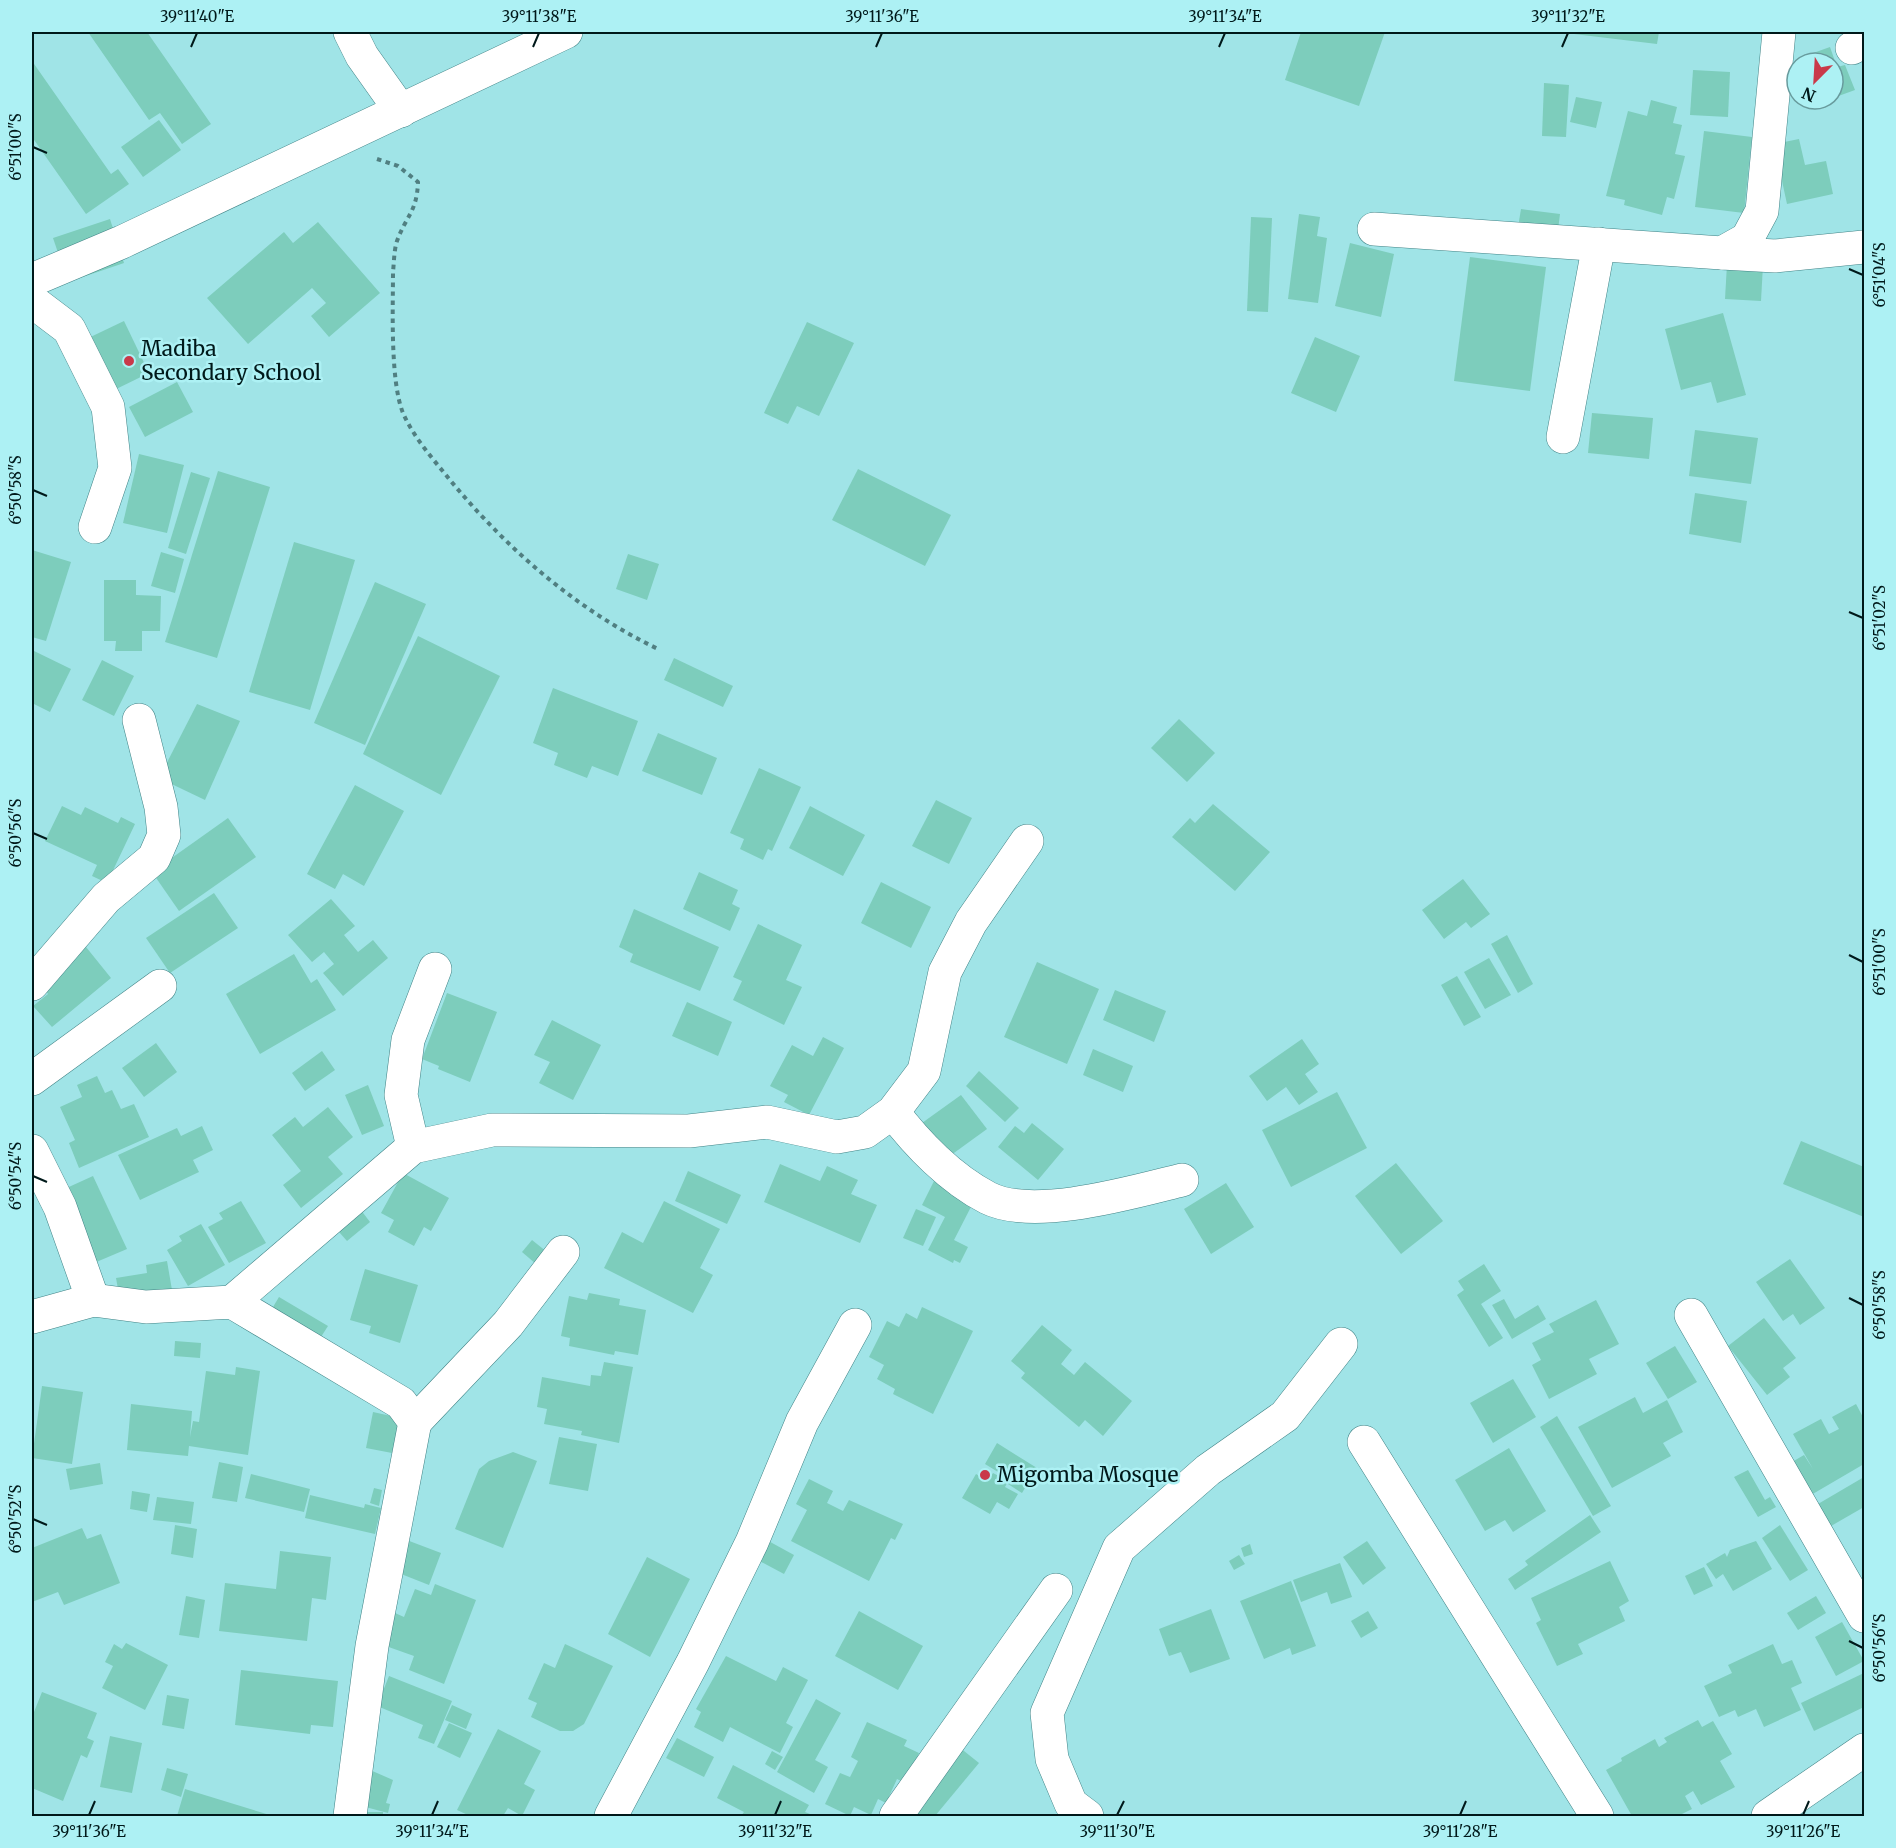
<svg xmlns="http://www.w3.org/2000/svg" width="1896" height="1848" viewBox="0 0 1896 1848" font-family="Merriweather,serif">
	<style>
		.building { fill: #7dcdbc }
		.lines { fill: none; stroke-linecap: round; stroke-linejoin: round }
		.minor-casing { stroke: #408386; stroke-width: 34 }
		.path { stroke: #507f81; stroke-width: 4; stroke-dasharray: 4.5 4.5; stroke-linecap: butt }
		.minor { stroke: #fff; stroke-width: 33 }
		.ticks { fill: none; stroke: #00191a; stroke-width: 2 }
		.poi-dot { fill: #c93949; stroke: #adf1f4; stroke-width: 2 }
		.labels { text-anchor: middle; stroke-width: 5; stroke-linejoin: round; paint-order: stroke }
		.poi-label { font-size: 21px; fill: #00191a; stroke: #adf1f4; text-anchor: start }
		.neatline { fill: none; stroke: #00191a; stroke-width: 2 }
		.ticks-label { font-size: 15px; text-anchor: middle; fill: #00191a }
	</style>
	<rect width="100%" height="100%" fill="#a0e4e7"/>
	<g class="building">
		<path d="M88 32H147L211 124 182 144 160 113 149 120Z"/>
		<path d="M1301 32H1385L1359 106 1285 80Z"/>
		<path d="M1574 32H1659L1657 44 1574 34Z"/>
		<path d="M1830 47 1837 67 1845 65 1855 90 1833 98V63H1804L1802 57Z"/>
		<path d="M32 61 111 174 118 169 129 184 86 214 32 137Z"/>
		<path d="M1693 70 1730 72 1728 117 1690 115Z"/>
		<path d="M1544 83 1569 85 1566 137 1542 136Z"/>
		<path d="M1576 97 1602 102 1596 128 1570 122Z"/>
		<path d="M1651 100 1677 107 1673 123 1682 125 1675 154 1685 156 1674 199 1667 197 1662 215 1624 205 1625 200 1606 196 1628 111 1647 116Z"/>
		<path d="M159 120 181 150 143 177 121 147Z"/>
		<path d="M1704 131 1752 137 1744 213 1695 207Z"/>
		<path d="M1799 139 1805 165 1826 161 1833 194 1787 204 1774 144Z"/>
		<path d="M1521 209 1560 214 1557 238 1517 233Z"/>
		<path d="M1299 214 1320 217 1317 236 1327 238 1318 303 1288 299Z"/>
		<path d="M1251 217 1272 218 1268 312 1247 311Z"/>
		<path d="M110 219 124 263 68 282 53 238Z"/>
		<path d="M318 222 380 293 329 337 311 316 326 303 312 288 248 344 207 298 284 232 293 243Z"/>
		<path d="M1350 243 1394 254 1381 317 1335 306Z"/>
		<path d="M1470 257 1546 267 1530 391 1454 381Z"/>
		<path d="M1727 264 1763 265 1761 301 1725 299Z"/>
		<path d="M1723 313 1746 395 1717 403 1711 382 1681 390 1665 329Z"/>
		<path d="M124 321 149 373 106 394 80 342Z"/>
		<path d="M807 322 854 343 819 416 797 406 788 424 764 413Z"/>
		<path d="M1315 337 1360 356 1336 412 1291 393Z"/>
		<path d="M177 382 193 412 145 437 129 407Z"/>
		<path d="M1592 413 1653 418 1649 459 1588 453Z"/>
		<path d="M1695 430 1758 438 1751 484 1689 476Z"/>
		<path d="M139 454 184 465 167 533 123 523Z"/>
		<path d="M858 469 951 515 925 566 832 520Z"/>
		<path d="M218 471 270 487 217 658 165 642Z"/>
		<path d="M191 472 210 478 186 554 168 548Z"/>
		<path d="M1695 493 1747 501 1741 543 1689 534Z"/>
		<path d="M294 542 355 560 310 710 249 692Z"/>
		<path d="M32 550 71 562 46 641 32 637Z"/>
		<path d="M161 552 184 559 175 593 151 586Z"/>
		<path d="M628 554 659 564 647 600 616 589Z"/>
		<path d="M104 580H136V595L161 596 160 631H142V651H115L116 641H104Z"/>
		<path d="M375 582 426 604 365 745 314 723Z"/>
		<path d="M418 636 500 676 441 795 363 754Z"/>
		<path d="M32 650 71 669 50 712 32 703Z"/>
		<path d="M674 658 733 686 723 707 664 680Z"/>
		<path d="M102 660 134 676 114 716 82 700Z"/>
		<path d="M553 688 638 721 618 776 592 766 587 778 554 765 558 753 533 743Z"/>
		<path d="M197 704 240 721 205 800 159 778Z"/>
		<path d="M1179 719 1215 753 1187 782 1151 748Z"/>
		<path d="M658 733 717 758 702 795 642 771Z"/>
		<path d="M759 768 801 787 772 851 768 849 763 860 740 849 744 839 730 833Z"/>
		<path d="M355 785 404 811 364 886 343 874 335 889 307 874Z"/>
		<path d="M936 800 972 818 949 864 912 846Z"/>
		<path d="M1213 804 1270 852 1235 891 1172 837 1190 818 1195 823Z"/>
		<path d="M62 806 81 815 85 807 118 823 121 817 135 824 107 883 92 876 97 865 45 841Z"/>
		<path d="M810 806 865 835 843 876 789 848Z"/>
		<path d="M228 818 256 857 179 911 152 872Z"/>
		<path d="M699 872 738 890 732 904 740 908 730 931 683 909Z"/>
		<path d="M1463 879 1490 914 1471 928 1466 922 1444 939 1422 910Z"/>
		<path d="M881 882 931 907 911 948 861 923Z"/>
		<path d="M214 893 238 928 170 973 146 938Z"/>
		<path d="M331 899 355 926 344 935 358 952 373 940 388 958 343 996 323 973 334 964 324 952 312 962 288 935Z"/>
		<path d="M634 909 719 947 700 991 630 962 633 954 619 947Z"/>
		<path d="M758 924 802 945 786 980 802 987 784 1025 733 1000 742 981 733 977Z"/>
		<path d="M1507 935 1533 984 1518 993 1491 944Z"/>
		<path d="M86 947 111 978 52 1027 33 1006 48 994 41 984Z"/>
		<path d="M294 954 311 983 317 979 336 1010 260 1054 226 994Z"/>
		<path d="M1489 958 1511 995 1485 1009 1464 972Z"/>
		<path d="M1037 962 1099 989 1067 1064 1004 1037Z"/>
		<path d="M1457 976 1481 1017 1464 1026 1441 985Z"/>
		<path d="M1115 990 1166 1011 1154 1042 1103 1020Z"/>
		<path d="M447 993 497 1012 470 1082 438 1069 439 1066 422 1059Z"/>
		<path d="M687 1002 732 1022 718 1056 672 1036Z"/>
		<path d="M552 1020 601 1045 573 1100 539 1083 550 1062 534 1055Z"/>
		<path d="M823 1037 844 1048 809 1115 784 1102 788 1095 770 1086 792 1045 813 1056Z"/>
		<path d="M1302 1039 1319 1064 1305 1074 1318 1092 1299 1105 1286 1087 1267 1101 1249 1076Z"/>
		<path d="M156 1043 177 1072 144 1097 122 1068Z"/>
		<path d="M1093 1049 1133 1066 1123 1092 1083 1075Z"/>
		<path d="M322 1051 335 1070 305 1091 292 1073Z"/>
		<path d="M979 1071 1019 1108 1005 1122 966 1086Z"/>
		<path d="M97 1076 105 1093 112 1090 121 1109 134 1104 149 1137 79 1168 69 1143 75 1140 60 1107 82 1097 77 1085Z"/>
		<path d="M368 1085 384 1126 362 1135 345 1095Z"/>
		<path d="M1337 1092 1367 1148 1291 1187 1262 1130Z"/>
		<path d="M961 1095 987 1129 947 1158 922 1123Z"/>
		<path d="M328 1107 353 1137 328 1157 343 1174 301 1208 283 1185 301 1171 272 1135 295 1117 303 1127Z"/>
		<path d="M1032 1123 1064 1149 1038 1180 998 1147 1015 1126 1024 1133Z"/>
		<path d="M202 1126 213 1150 193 1160 199 1172 140 1200 118 1155 177 1128 181 1136Z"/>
		<path d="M1801 1141 1864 1167V1217L1783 1184Z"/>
		<path d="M1396 1163 1443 1221 1401 1254 1355 1196Z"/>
		<path d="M780 1164 820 1181 827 1166 858 1180 851 1194 877 1205 860 1243 764 1202Z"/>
		<path d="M688 1171 741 1195 727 1224 675 1201Z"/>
		<path d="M403 1173 449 1198 431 1231 424 1227 414 1246 388 1232 394 1220 381 1213Z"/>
		<path d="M93 1176 127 1249 94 1263 60 1191Z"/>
		<path d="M934 1181 974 1201 954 1240 968 1247 960 1263 954 1260 953 1263 928 1250 945 1217 922 1205Z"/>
		<path d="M1226 1183 1254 1227 1211 1254 1184 1209Z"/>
		<path d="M241 1201 266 1243 229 1263 208 1227 223 1219 219 1213Z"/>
		<path d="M664 1201 720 1229 700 1268 713 1275 693 1313 604 1268 622 1232 643 1243Z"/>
		<path d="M357 1205 370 1222 347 1241 332 1224Z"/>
		<path d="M916 1209 936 1217 923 1246 903 1238Z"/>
		<path d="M201 1224 225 1265 188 1286 167 1250 182 1241 179 1236Z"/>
		<path d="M532 1240 547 1252 536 1264 522 1252Z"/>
		<path d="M1790 1259 1825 1308 1800 1325 1793 1314 1783 1321 1756 1282Z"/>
		<path d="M167 1261 172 1290 120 1300 116 1278 147 1273 146 1265Z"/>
		<path d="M1484 1264 1501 1291 1481 1304 1503 1338 1489 1347 1457 1295 1464 1290 1458 1281Z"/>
		<path d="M365 1269 418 1285 400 1343 369 1333 371 1326 350 1320Z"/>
		<path d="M589 1293 620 1299 619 1305 646 1310 638 1355 615 1351 614 1355 569 1346 570 1338 561 1336 569 1296 587 1300Z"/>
		<path d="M279 1297 328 1326 319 1340 270 1312Z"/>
		<path d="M1504 1299 1515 1319 1538 1305 1546 1319 1512 1339 1492 1305Z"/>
		<path d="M1596 1300 1619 1344 1589 1359 1597 1374 1549 1399 1532 1365 1541 1360 1532 1343 1554 1332 1549 1324Z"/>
		<path d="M922 1307 973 1331 933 1414 893 1394 895 1389 877 1379 884 1365 869 1357 887 1321 899 1327 906 1313 917 1319Z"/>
		<path d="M1764 1318 1796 1358 1783 1368 1790 1377 1767 1395 1728 1346Z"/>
		<path d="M1042 1325 1072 1350 1061 1364 1074 1375 1085 1362 1132 1401 1103 1436 1085 1420 1079 1427 1021 1378 1025 1373 1011 1361Z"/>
		<path d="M175 1341 201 1343 200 1358 174 1356Z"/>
		<path d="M1675 1346 1697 1382 1668 1399 1646 1363Z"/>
		<path d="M604 1362 633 1367 619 1443 581 1435 582 1431 544 1424 547 1409 537 1407 542 1377 590 1386 591 1375 601 1376Z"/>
		<path d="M236 1367 260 1371 248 1455 189 1446 188 1456 127 1450 131 1404 192 1411 190 1437 193 1421 199 1422 206 1371 235 1375Z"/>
		<path d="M1513 1379 1536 1417 1493 1443 1470 1403Z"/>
		<path d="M42 1386 83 1392 72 1464 32 1458Z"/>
		<path d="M1635 1397 1643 1413 1667 1400 1683 1432 1663 1443 1671 1456 1612 1488 1578 1427Z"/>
		<path d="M1856 1404 1864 1419V1464L1811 1495 1792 1462 1804 1455 1813 1469 1793 1434 1821 1419 1829 1434 1839 1429 1832 1417Z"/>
		<path d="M373 1412 400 1418 392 1453 366 1448Z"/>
		<path d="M1557 1416 1611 1506 1593 1516 1540 1427Z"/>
		<path d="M559 1437 597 1444 588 1491 549 1484Z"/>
		<path d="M997 1443 1037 1468 1022 1493 1008 1484 1011 1480 985 1464Z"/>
		<path d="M1509 1448 1546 1511 1513 1532 1505 1520 1485 1531 1455 1480Z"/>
		<path d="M513 1452 537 1461 503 1548 455 1529 479 1469 489 1461Z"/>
		<path d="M219 1462 243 1467 237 1502 212 1498Z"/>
		<path d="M100 1463 103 1484 70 1490 66 1469Z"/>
		<path d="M1748 1470 1765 1500 1770 1497 1776 1507 1758 1517 1734 1477Z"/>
		<path d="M993 1473 1008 1481 1005 1487 1018 1494 1009 1509 997 1502 990 1514 962 1498 976 1474 988 1481Z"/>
		<path d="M251 1474 310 1489 304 1512 245 1498Z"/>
		<path d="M1864 1477V1507L1831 1526 1818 1504Z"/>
		<path d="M809 1479 833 1491 827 1503 843 1511 849 1500 903 1524 895 1540 891 1538 869 1581 791 1541 807 1510 796 1504Z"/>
		<path d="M374 1488 382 1490 379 1506 370 1503Z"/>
		<path d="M132 1491 150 1494 147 1512 130 1509Z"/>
		<path d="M310 1495 364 1508 365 1504 381 1508 375 1534 305 1518Z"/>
		<path d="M157 1497 194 1502 191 1524 153 1520Z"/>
		<path d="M1590 1515 1601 1532 1515 1590 1508 1579 1528 1565 1525 1561Z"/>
		<path d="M175 1525 197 1529 193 1558 171 1554Z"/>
		<path d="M1780 1525 1808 1570 1790 1581 1762 1538Z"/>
		<path d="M82 1528 87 1539 101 1534 120 1583 64 1605 58 1592 32 1602V1548Z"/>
		<path d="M763 1538 794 1555 784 1574 752 1557Z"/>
		<path d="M404 1539 441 1553 429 1585 391 1570Z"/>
		<path d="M1367 1541 1386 1568 1363 1585 1343 1557Z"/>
		<path d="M1756 1541 1772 1569 1733 1591 1723 1574 1716 1579 1706 1564 1725 1553 1727 1557 1730 1550Z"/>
		<path d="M1250 1544 1253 1554 1244 1557 1241 1548Z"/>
		<path d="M280 1551 331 1557 326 1600 312 1598 307 1641 219 1631 225 1583 276 1589Z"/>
		<path d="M1239 1555 1245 1564 1234 1570 1229 1561Z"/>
		<path d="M647 1557 690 1579 650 1657 608 1634Z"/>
		<path d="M1610 1561 1629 1601 1619 1607 1625 1621 1578 1644 1583 1654 1557 1666 1536 1623 1541 1620 1531 1598Z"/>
		<path d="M1340 1563 1352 1597 1331 1604 1327 1592 1301 1602 1293 1580Z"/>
		<path d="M1704 1567 1713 1586 1694 1595 1685 1576Z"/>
		<path d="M1291 1581 1316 1646 1292 1655 1290 1648 1264 1659 1240 1601Z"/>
		<path d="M435 1584 476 1600 444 1684 409 1670 414 1656 383 1645 395 1613 404 1617 415 1589 431 1595Z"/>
		<path d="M186 1596 205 1600 199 1638 179 1635Z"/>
		<path d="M1816 1596 1826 1613 1798 1630 1787 1613Z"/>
		<path d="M1211 1609 1230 1659 1190 1673 1181 1652 1169 1656 1159 1629Z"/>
		<path d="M859 1611 923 1646 898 1690 835 1656Z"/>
		<path d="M1368 1611 1378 1628 1361 1638 1351 1621Z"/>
		<path d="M1842 1622 1864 1661 1836 1676 1815 1637Z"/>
		<path d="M126 1643 168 1665 145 1710 102 1688 113 1666 105 1662 114 1644 122 1649Z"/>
		<path d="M565 1644 613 1666 584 1724 573 1731H560L531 1717 537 1703 528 1699 544 1663 555 1668Z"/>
		<path d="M1773 1644 1782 1664 1792 1660 1802 1683 1791 1688 1801 1710 1764 1727 1756 1709 1738 1717 1735 1710 1719 1717 1704 1686 1732 1673 1728 1665Z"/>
		<path d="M726 1656 776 1681 783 1667 808 1680 786 1723 793 1727 780 1753 730 1727 723 1742 694 1727 701 1712 696 1709Z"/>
		<path d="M241 1670 338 1681 333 1727 311 1725 310 1734 235 1725Z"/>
		<path d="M1864 1673V1707L1814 1731 1801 1703Z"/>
		<path d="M389 1676 452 1701 434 1744 418 1738 423 1725 377 1706Z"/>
		<path d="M42 1692 97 1713 87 1738 94 1741 87 1758 81 1755 63 1801 32 1788V1717Z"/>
		<path d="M167 1695 189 1699 184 1729 162 1725Z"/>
		<path d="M816 1699 841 1713 815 1760 828 1767 814 1793 777 1772Z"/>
		<path d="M452 1705 472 1714 466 1729 445 1720Z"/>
		<path d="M1698 1720 1702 1727 1713 1721 1732 1754 1720 1761 1735 1787 1701 1805 1693 1791 1685 1796 1692 1809 1678 1816H1632L1606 1770 1622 1761 1621 1758 1655 1739 1659 1747 1667 1742 1664 1738Z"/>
		<path d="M867 1722 907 1740 904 1746 919 1753 905 1783 897 1779 886 1803 878 1799 871 1815 854 1807 850 1816 825 1804 840 1773 850 1777 858 1761 851 1757Z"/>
		<path d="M449 1723 472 1733 460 1758 437 1747Z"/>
		<path d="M498 1729 541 1751 524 1784 535 1790 522 1816 508 1808 503 1816H470L457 1810Z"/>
		<path d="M110 1736 142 1743 132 1793 100 1787Z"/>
		<path d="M677 1738 714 1757 704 1777 666 1758Z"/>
		<path d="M959 1747 979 1763 935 1816H902Z"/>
		<path d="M772 1751 783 1757 775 1770 765 1764Z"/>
		<path d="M733 1765 809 1805 805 1812 815 1816H741L744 1812 717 1798Z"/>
		<path d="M361 1766 393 1780 386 1803 390 1804 388 1813 358 1805Z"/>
		<path d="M167 1768 188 1774 181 1797 161 1790Z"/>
		<path d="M185 1789 273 1816H177Z"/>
		<rect x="358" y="1812" width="25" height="4"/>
	</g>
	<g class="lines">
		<g class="minor-casing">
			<g id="minor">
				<path d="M350 32 362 56 401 111"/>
				<path d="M1852 48 1864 41"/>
				<path d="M1374 229 1722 253 1747 239 1762 211 1779 32"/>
				<path d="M1722 253 1775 256 1864 247"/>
				<path d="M32 280 122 242 566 32"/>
				<path d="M32 301 69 329 108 407 115 468 95 527"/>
				<path d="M1563 437 1599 244"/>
				<path d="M32 984 106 898 154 858 164 835 161 807 139 720"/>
				<path d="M32 1079 160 986"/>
				<path d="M893 1112C917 1144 951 1179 988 1198 1034 1221 1133 1192 1182 1180"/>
				<path d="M413 1147 401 1095 408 1040 435 969"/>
				<path d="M32 1151 60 1207 93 1300"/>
				<path d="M232 1302 413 1147 492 1130 689 1131 767 1122 837 1137 865 1132 893 1112 924 1071 945 972 971 922 1027 841"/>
				<path d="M1691 1315 1864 1616"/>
				<path d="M32 1317 93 1300 146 1307 232 1302 401 1403 415 1422 372 1646 350 1816"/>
				<path d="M415 1422 508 1324 563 1252"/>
				<path d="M1364 1442 1597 1816"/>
				<path d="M611 1816 693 1662 752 1542 802 1422 855 1325"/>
				<path d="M896 1816 1056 1590"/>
				<path d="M1087 1816 1071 1804 1052 1759 1047 1713 1119 1548 1208 1470 1285 1416 1341 1344"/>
				<path d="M1768 1816 1864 1750"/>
			</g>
		</g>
		<path class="path" d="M377 159 398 166 418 182C417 212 406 216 397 241 394 250 394 263 393 272 393 308 390 381 403 413 414 438 433 459 450 480 508 550 578 611 660 650"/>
		<use href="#minor" class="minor"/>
	</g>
	<path class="ticks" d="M191 47 197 33M533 47 539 33M876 47 882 33M1219 47 1225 33M1562 47 1568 33M33 147 47 153M1849 269 1863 275M33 490 47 496M1849 612 1863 618M33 833 47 839M1849 955 1863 962M33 1176 47 1182M1849 1298 1863 1305M33 1519 47 1525M1849 1641 1863 1648M89 1815 95 1801M432 1815 438 1801M775 1815 781 1801M1117 1815 1124 1801M1460 1815 1466 1801M1803 1815 1809 1801"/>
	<g class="poi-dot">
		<circle cx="129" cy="361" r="6"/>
		<circle cx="985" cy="1475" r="6"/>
	</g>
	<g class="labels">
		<g class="poi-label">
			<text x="141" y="356">Madiba<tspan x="141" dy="24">Secondary School</tspan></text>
			<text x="997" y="1482">Migomba Mosque</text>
		</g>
	</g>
	<rect width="1896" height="1848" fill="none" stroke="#adf1f4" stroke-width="66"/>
	<g transform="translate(1815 81) rotate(204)"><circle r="28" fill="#adf1f4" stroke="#689b9d" stroke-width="1.5"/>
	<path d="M0-4.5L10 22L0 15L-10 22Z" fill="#c93949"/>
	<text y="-9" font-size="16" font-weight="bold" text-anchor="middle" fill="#00191a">N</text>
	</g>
	<rect x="33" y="33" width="1830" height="1782" class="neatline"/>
	<g class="ticks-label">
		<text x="197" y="22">39°11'40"E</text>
		<text x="539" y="22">39°11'38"E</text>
		<text x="882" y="22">39°11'36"E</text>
		<text x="1225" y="22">39°11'34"E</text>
		<text x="1568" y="22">39°11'32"E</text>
		<text transform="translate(16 147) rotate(-90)" y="5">6°51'00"S</text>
		<text transform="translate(1880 275) rotate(-90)" y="5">6°51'04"S</text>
		<text transform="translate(16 490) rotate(-90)" y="5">6°50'58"S</text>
		<text transform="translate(1880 618) rotate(-90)" y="5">6°51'02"S</text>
		<text transform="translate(16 833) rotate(-90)" y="5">6°50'56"S</text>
		<text transform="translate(1880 962) rotate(-90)" y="5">6°51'00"S</text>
		<text transform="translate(16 1176) rotate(-90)" y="5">6°50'54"S</text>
		<text transform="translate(1880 1305) rotate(-90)" y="5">6°50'58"S</text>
		<text transform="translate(16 1519) rotate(-90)" y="5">6°50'52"S</text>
		<text transform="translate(1880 1648) rotate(-90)" y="5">6°50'56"S</text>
		<text x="89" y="1837">39°11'36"E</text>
		<text x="432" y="1837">39°11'34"E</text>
		<text x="775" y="1837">39°11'32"E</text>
		<text x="1117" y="1837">39°11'30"E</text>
		<text x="1460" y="1837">39°11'28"E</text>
		<text x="1803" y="1837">39°11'26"E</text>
	</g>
</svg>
